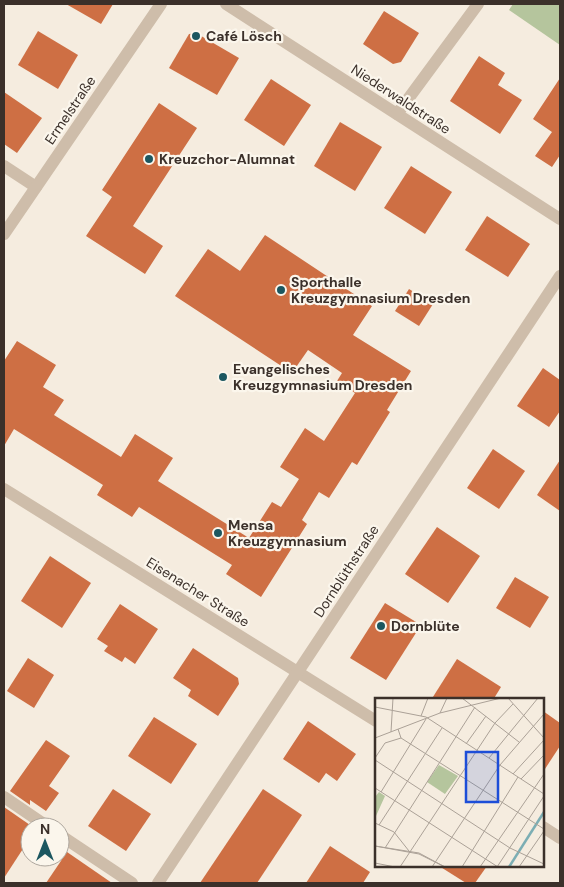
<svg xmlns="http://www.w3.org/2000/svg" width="564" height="887" viewBox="0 0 564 887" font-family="'DM Sans',sans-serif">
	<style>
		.green { fill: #b5c59d }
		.building { fill: #ce6f44 }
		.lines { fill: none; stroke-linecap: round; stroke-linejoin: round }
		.minor { stroke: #cebdaa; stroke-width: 12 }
		.poi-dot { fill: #1c5760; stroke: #fbf6ec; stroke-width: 2 }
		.labels { text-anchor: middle; stroke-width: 4.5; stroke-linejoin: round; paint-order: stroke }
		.poi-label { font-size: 14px; font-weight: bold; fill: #3b302a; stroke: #fbf6ec; text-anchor: start }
		.street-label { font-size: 14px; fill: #3b302a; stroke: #fbf6ec }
		.inset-river { fill: none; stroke: #7caeb4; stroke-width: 2.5 }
		.inset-road { fill: none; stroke: #aba197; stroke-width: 1 }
		.view { fill: #1d4ed8; fill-opacity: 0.15; stroke: #1d4ed8; stroke-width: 2.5 }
		.inset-edge { fill: none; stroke: #3b302a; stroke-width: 2.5 }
	</style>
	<rect width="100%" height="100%" fill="#f5ecdf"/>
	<path class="green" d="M513 4H560V45L509 10Z"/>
	<g class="building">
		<path d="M66 4H113L101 24Z"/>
		<path d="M384 11 419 33 401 62 393 64 363 44Z"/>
		<path d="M38 31 78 55 58 89 18 65Z"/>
		<path d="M196 33 239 58 217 95 169 68 189 34Z"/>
		<path d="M479 56 505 73 498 85 522 100 500 134 450 101Z"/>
		<path d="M560 78V155L552 167 535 156 552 132 533 119Z"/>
		<path d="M271 79 311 105 284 146 244 120Z"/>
		<path d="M4 92 42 118 17 153 4 144Z"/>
		<path d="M159 103 197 128 133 226 163 246 145 274 86 236 112 197 102 190Z"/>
		<path d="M340 122 382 147 355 191 314 166Z"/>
		<path d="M411 166 452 192 425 234 384 208Z"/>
		<path d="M487 216 530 244 508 277 465 250Z"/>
		<path d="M265 235 372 306 353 335 411 371 387 410 390 412 357 465 352 462 329 498 319 492 302 520 307 524 261 597 226 574 232 565 139 507 132 517 97 495 103 485 14 429 4 446V361L17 341 56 365 43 387 64 400 54 415 121 457 135 434 173 458 158 481 249 538 272 502 281 507 299 479 280 467 305 428 324 441 355 393 337 381 342 373 308 350 292 373 175 296 208 249 240 271Z"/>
		<path d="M409 289 433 304 419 326 395 311Z"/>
		<path d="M543 368 560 380V411L549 427 517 406Z"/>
		<path d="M493 449 525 471 499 509 467 488Z"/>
		<path d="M560 460V511L537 495Z"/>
		<path d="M437 527 480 556 448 603 405 574Z"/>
		<path d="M50 556 91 583 62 628 21 601Z"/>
		<path d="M515 577 549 597 530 628 496 608Z"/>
		<path d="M385 603 421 625 386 680 350 658Z"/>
		<path d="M120 604 158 629 135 664 125 657 122 662 104 651 108 646 97 639Z"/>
		<path d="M193 648 238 678 239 684 218 716 188 696 191 690 173 678Z"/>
		<path d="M28 658 54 675 34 708 7 691Z"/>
		<path d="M457 659 501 687 493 700H431Z"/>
		<path d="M543 711 560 723V746L543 772Z"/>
		<path d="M154 717 197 744 171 784 128 756Z"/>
		<path d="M308 721 356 754 337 781 326 773 319 783 283 759Z"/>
		<path d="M46 740 70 756 49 786 59 793 46 811 30 800V805L10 791Z"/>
		<path d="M113 789 151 814 126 851 88 826Z"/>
		<path d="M263 789 302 815 257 883H200Z"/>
		<path d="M4 807 30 825V838L4 878Z"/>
		<path d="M330 846 370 872 363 883H306Z"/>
		<path d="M67 852 112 883H46Z"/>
		<path d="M439 866H487L475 883H466Z"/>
	</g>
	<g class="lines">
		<g class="minor">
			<path d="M226 4 560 219"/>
			<path d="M397 114 478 4"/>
			<path d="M4 166 36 187"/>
			<path d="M4 234 161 4"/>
			<path d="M4 489 376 721"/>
			<path d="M4 797 48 827"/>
			<path d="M543 827 560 838"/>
			<path d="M60 835 132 883"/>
			<path d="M158 883 560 276"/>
		</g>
	</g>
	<g class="poi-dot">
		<circle cx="196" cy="36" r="5"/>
		<circle cx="149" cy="159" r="5"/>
		<circle cx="281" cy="290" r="5"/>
		<circle cx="223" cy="377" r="5"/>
		<circle cx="218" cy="533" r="5"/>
		<circle cx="381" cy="626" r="5"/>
	</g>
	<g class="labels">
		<g class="poi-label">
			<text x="206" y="41">Café Lösch</text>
			<text x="159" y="164">Kreuzchor-Alumnat</text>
			<text x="291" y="287">Sporthalle<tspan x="291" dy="16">Kreuzgymnasium Dresden</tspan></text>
			<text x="233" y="374">Evangelisches<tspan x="233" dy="16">Kreuzgymnasium Dresden</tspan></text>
			<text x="228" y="530">Mensa<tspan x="228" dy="16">Kreuzgymnasium</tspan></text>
			<text x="391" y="631">Dornblüte</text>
		</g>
		<g class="street-label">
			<text transform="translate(401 99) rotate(33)" y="5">Niederwaldstraße</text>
			<text transform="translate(70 110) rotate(-56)" y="5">Ermelstraße</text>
			<text transform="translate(346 571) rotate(-57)" y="5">Dornblüthstraße</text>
			<text transform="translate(198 592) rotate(32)" y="5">Eisenacher Straße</text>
		</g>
	</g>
	<g transform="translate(375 698)">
		<rect width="169" height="169" fill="#f5ecdf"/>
		<path d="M64 67 83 78 70 96 52 84ZM4 94 10 98 1 118 0 99Z" fill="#b5c59d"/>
		<path class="inset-river" d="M134 169 169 114"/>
		<path class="inset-road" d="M87 0 144 44M133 0 169 40M0 9 51 19 169 96M65 15 72 0M46 18 53 0M16 34 18 0M0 40 65 15 126 0M26 40 169 131M10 45 26 40 23 31M91 46 111 18M0 60 10 45M114 60 163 0M0 62 135 150 169 166M138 76 169 42M146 81 169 57M0 90 123 169M6 94 51 21M0 125 19 134 34 153M4 127 67 30M0 148 44 156 70 169M0 148 44 155 70 169M10 150 100 9M0 165 20 169M25 169 120 25 138 6M57 169 125 67 169 16M87 169 143 79M105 169 169 76M122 169 169 98M144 169 169 133"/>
		<path class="view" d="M91 54H123V104H91Z"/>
		<rect width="169" height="169" class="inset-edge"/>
	</g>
	<rect width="564" height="887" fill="none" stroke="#3b302a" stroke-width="10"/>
	<g transform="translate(45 842)"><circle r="24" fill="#fbf6ec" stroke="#aea79e"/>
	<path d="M0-4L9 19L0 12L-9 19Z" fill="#1c5760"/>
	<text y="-8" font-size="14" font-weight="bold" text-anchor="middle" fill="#3b302a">N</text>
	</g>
</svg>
